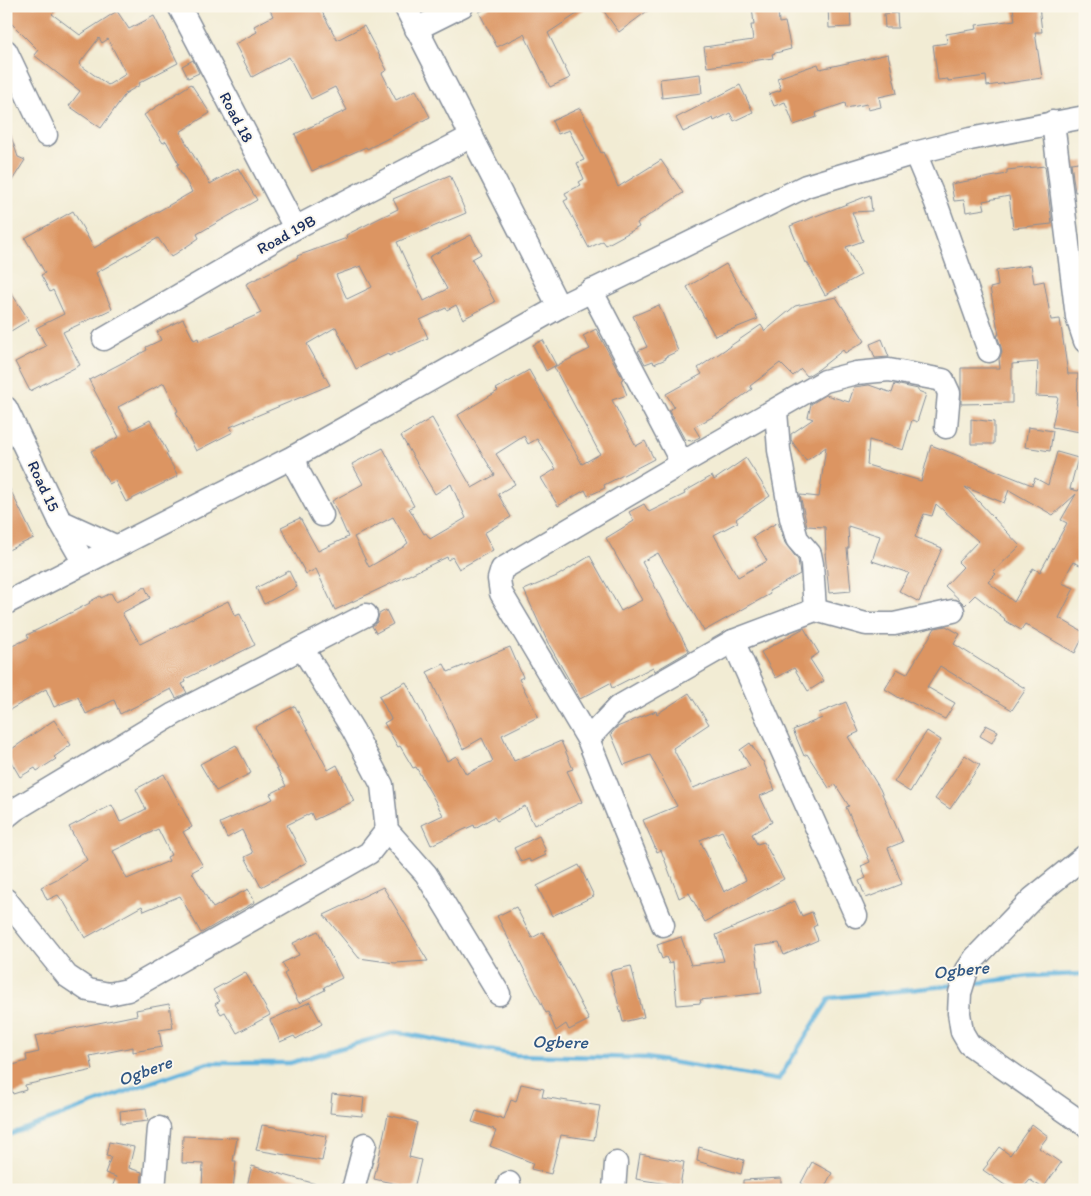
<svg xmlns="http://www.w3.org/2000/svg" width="1091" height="1196" viewBox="0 0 1091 1196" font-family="Itim,sans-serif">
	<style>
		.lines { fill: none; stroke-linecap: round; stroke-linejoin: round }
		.stream { stroke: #62b3dd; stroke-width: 4.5 }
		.building { fill: #dc9562; fill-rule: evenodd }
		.minor-casing { stroke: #868e99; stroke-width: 25 }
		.minor { stroke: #fff; stroke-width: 22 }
		.labels { text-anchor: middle; stroke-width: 4; stroke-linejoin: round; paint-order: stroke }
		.street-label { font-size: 16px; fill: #1b2f5e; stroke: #fbf7ec }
		.water-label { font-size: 18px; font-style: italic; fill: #305784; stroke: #fbf7ec }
	</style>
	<rect width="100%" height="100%" fill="#fbf7ec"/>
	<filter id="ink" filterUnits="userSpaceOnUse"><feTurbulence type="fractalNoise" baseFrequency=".02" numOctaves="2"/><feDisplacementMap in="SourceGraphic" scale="10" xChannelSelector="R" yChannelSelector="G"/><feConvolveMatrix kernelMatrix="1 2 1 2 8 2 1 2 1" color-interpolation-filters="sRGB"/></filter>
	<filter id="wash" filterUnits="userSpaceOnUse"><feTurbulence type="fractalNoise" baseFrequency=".0096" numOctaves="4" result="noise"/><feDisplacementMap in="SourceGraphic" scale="20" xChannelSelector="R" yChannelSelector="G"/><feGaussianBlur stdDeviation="1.12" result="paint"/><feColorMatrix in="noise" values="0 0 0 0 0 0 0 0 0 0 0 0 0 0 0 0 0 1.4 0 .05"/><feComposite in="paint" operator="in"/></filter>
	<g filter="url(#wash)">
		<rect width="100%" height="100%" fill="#f2ecd4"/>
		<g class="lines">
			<g class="stream">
				<path d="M969 984 1029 976 1085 974"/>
				<path d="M6 1136 143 1085 208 1063H290L396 1032 515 1055 647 1058 778 1080 830 998 956 985"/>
			</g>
		</g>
		<g id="blocks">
			<g class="building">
				<path d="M6 6H60L52 14 80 35 117 11 129 29 154 16 178 63 139 83 140 85 126 93 101 128 69 106 80 91 34 55 38 50 6 18ZM99 38 102 43 108 39 126 74 108 85 79 64Z"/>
				<path d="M268 6H319L337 40 364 26 387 70 382 73 396 100 416 90 430 117 367 149 366 147 312 171 295 134 347 110 335 87 311 99 289 57 252 77 235 44 257 32 254 26 273 16Z"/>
				<path d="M491 6H589L548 33 570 78 550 87 524 34 497 47 479 12Z"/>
				<path d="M600 6H654L619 32Z"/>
				<path d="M752 6H778L779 23 785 22 791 49 772 54 773 58 707 67 704 47 753 40 751 25H754Z"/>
				<path d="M828 6H850L851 27 829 28Z"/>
				<path d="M1022 6H1039L1042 32H1035L1042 78 987 86 986 76 948 81V79L938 80 933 45 947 43 946 34 977 29 976 25 1015 20 1013 8Z"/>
				<path d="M897 13 898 28H885L884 14Z"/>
				<path d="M888 54 897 93 879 97 881 107 868 110 867 104 846 108 845 103 816 113 817 117 794 125 785 102 774 106 769 94 781 90 777 78 818 64 820 69Z"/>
				<path d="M193 60 199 73 188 78 182 66Z"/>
				<path d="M700 74 702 93 662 98 660 79Z"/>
				<path d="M191 84 210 113 180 132 210 184 238 168 257 200 197 234 199 238 171 257 158 238 96 273 112 309 63 332 80 365 30 391 15 362 46 346 36 328 64 314 53 290 50 292 41 275 45 273 25 238 73 211 94 248 192 192 177 165 179 164 166 141 163 143 144 115Z"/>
				<path d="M740 85 753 112 734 121 730 113 714 121 713 118 683 132 676 118Z"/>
				<path d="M580 108 601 153 603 152 618 187 661 160 683 193 637 223 639 227 606 245 603 241 589 248 564 201 568 199 565 193 581 185 579 182 584 179 577 163 584 160 569 130 558 134 552 121Z"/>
				<path d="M8 128 18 157 25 160 6 190V129Z"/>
				<path d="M1085 161V191L1075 192 1071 163Z"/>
				<path d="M1045 166 1052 224 1013 228 1009 196 983 201 985 209 966 212 964 200 954 201 951 184 1007 174V170Z"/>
				<path d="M450 175 466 213 397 242 424 301 447 289 429 257 471 235 481 254 472 259 495 302 463 319 456 305 447 310 446 308 420 320 428 338 389 356 388 354 356 369 336 327 307 344 330 385 230 427 233 432 196 451 176 412 178 411 164 383 118 407 131 430 150 420 168 453 166 454 178 476 126 502 115 481 109 484 91 451 119 437 89 380 147 350 146 347 161 340 157 332 183 319 194 340 198 338 199 341 261 313 246 284 298 258 297 256 347 238 346 235 398 209 393 199ZM361 266 372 287 347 299 336 275Z"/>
				<path d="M870 195 872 211 852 212 863 241 846 247 861 275 825 295 807 262 805 263 790 226Z"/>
				<path d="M726 264 758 319 715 336 687 287Z"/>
				<path d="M1031 265 1034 283 1044 281 1051 320 1060 319 1068 374H1078L1077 405 1084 406 1080 432 1052 427 1058 397 1036 396 1038 362 1012 364V403L961 404V368H1000L999 359 1002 353 1001 347 997 335H999L990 288 998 286 996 271Z"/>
				<path d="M6 285 29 320 6 334Z"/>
				<path d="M836 297 865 341 845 353 843 350 819 369 807 376 801 369 793 376 780 363 750 386 752 389 718 414 694 427 700 437 692 441 685 440 669 410 674 407 666 394 702 374 698 368 761 325 765 331 795 306Z"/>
				<path d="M659 305 678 351 665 357 666 359 654 364 653 361 645 364 638 351 647 347 633 316Z"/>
				<path d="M596 329 623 379 621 380 627 395 612 400 636 446 645 441 654 459 604 485 605 488 588 496 585 490 558 506 541 478 556 469 537 439 528 444 524 436 496 454 515 484 498 494 511 517 484 533 493 550 459 569 452 557 448 560 447 557 335 610 316 569 306 574 281 527 300 518 318 551 348 537 332 501 363 484 352 464 383 448 414 506 409 508 424 534 426 533 430 539 466 518 451 484 435 494 401 436 432 418 472 488 495 475 458 415 498 391 496 389 529 370 582 464 600 454 554 367 590 349 583 336ZM393 517 408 543 405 545V546L369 567 354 537Z"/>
				<path d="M882 339 889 357 875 358 870 344Z"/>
				<path d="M543 340 556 365 546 371 533 345Z"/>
				<path d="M895 384 918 389V391L926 394 917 422 912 420 903 450 869 440 867 465 921 481 931 445 1032 485 1035 478 1048 485 1057 452 1078 458 1070 489 1078 491 1085 479V567L1073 562 1062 583 1074 588 1059 618 1085 633 1075 653 1025 624 1021 630 1004 620 1005 619 975 595 965 605 945 586 963 567 958 562 978 541 936 504 932 516 924 514 915 537 942 548 919 602 899 591 909 573 872 561 880 536 848 526 849 548H847L851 591 829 593 825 553H826L825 527 807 526 800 495 819 497 826 447 806 461 791 440V434L813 419 808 417 811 404 826 395 849 402 854 387 869 385 892 393ZM965 487 1004 503 1009 490 1053 515 1076 494 1061 520 1067 523 1040 572 1033 568 1014 602 988 582 996 574 993 572 1020 546Z"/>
				<path d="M971 419 994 422V444H971Z"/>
				<path d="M1028 427 1053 431 1050 451 1025 447Z"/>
				<path d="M746 458 770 496 736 519 738 522 714 535 738 577 767 561 753 537 778 522 785 543 798 560 800 574 769 591 770 594 704 631 658 553 642 562 689 651 655 671 653 667 612 688 610 683 580 699 548 643 524 590 557 576 590 556 621 611 642 600 606 538 634 521 629 512 644 504 649 512 685 494 684 492 712 476 714 480Z"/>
				<path d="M6 481 34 538 6 551Z"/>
				<path d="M289 571 297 587 264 604 256 588Z"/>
				<path d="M145 587 150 598 122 613 140 644 228 601 235 616 240 614 255 645 185 679 186 682 182 684 187 693 176 698 171 689 120 714 114 700 86 714 78 697 54 707 46 689 6 712V649L29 638 27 635 90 603 89 602 100 596 101 598 111 593 116 602Z"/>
				<path d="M386 610 393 624 376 633 372 626 377 622 379 614Z"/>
				<path d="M946 626 960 634 954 644 1026 689 1012 710 940 666 927 687 955 703 945 719 902 698 901 699 885 689 897 669 907 674 935 628Z"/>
				<path d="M804 628 819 653 810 659 824 681 808 691 794 668 776 678 761 652Z"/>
				<path d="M510 647 523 677 519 679 538 717 502 735 514 761 561 741 573 769 567 771 582 802 534 825 525 806 497 821 494 817 475 828 474 825 431 845 422 825 443 815 416 767 413 768 400 746 398 747 384 723 391 719 379 696 406 682 447 761 456 756 466 774 493 761 482 738 463 749 427 672 444 664 448 672Z"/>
				<path d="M689 693 709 724 673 748 693 788 750 766 740 750 750 743 762 761H763L775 790 760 796 772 822 752 834 757 844 764 842 784 879 705 922 689 893 679 898 661 850 657 852 643 820 677 806 650 755 624 765 611 734 617 727 656 711 657 714ZM722 831 746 880 724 892 700 840Z"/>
				<path d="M846 702 859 732 848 737 880 789 903 842 888 848 902 884 866 898 859 881 866 878 861 866 870 862 846 807 849 806 835 784 829 788 807 754 804 756 793 730 822 718 819 713Z"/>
				<path d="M295 706 328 770 337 765 354 801 314 820 311 813 287 825 307 862 261 887 245 857 253 853 242 830 227 838 220 823 273 799 270 794 286 786 255 727Z"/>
				<path d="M54 720 71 745 54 757 56 759 37 771 35 768 20 777 6 753Z"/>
				<path d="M986 725 998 731 992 743 980 736Z"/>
				<path d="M927 731 941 740 910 792 894 782Z"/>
				<path d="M236 745 251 773 216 791 200 764Z"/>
				<path d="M965 755 980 765 950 809 935 799Z"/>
				<path d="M164 774 192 827 183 832 203 866 192 872 213 908 248 889 255 902 201 933 180 896 144 911 142 906 85 938 64 902H63L58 895 47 900 41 887 59 878 87 860 69 827 112 805 120 822 146 809 136 789ZM158 829 171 855 167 857 169 861 127 879 113 851Z"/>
				<path d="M539 836 546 851 544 852 546 855 531 862 529 859 521 862 514 848Z"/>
				<path d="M579 865 594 896 552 916 537 886Z"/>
				<path d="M383 887 428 961 395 963 359 958 324 915Z"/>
				<path d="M795 901 802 916 812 912 817 925 813 927 818 940 784 955 779 943 755 946 762 993 700 1000 701 1003 677 1005 673 962 669 964 666 957 662 959 657 945 681 937 691 965 724 961 716 935Z"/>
				<path d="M516 907 532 938 543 932 589 1020 569 1030 566 1024 556 1031 548 1012 546 1013 497 916Z"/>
				<path d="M318 931 342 978 324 987 325 990 299 1003 284 974 287 972 282 963 299 955 293 943Z"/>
				<path d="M631 966 644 1017 623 1022 610 971Z"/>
				<path d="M245 972 270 1015 237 1033 225 1012 221 1014 215 1004 220 1001 213 990Z"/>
				<path d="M310 1002 322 1024 296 1039 294 1036 280 1042 270 1020Z"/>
				<path d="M169 1004 173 1028 159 1030 162 1047 133 1052V1047L90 1056 93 1070 25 1085 26 1090 13 1094 6 1067 27 1061 26 1055 39 1052 35 1036 137 1015 136 1010Z"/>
				<path d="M521 1084 544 1089 542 1097 600 1106 594 1140 561 1135 551 1174 531 1169 533 1163 490 1146 496 1131 493 1130 494 1129 472 1122 476 1111 498 1118 499 1117 504 1119 511 1100 516 1102Z"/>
				<path d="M332 1094 364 1098 362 1116 330 1113Z"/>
				<path d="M146 1108 148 1121 121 1124 120 1111Z"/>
				<path d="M388 1115 417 1122 409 1157 421 1160 414 1188 374 1179Z"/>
				<path d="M1032 1124 1048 1136 1039 1148 1061 1163 1043 1188 1030 1180 1021 1190H1012L983 1170 988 1164 987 1163 999 1147 1010 1155Z"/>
				<path d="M262 1125 327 1136 322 1161 256 1150Z"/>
				<path d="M183 1136 237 1138 233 1161H236L233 1190H202L203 1164 182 1163Z"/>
				<path d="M109 1142 134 1147 129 1168 142 1172 141 1190H111L116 1177 105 1173 111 1157 106 1156Z"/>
				<path d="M699 1147 744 1160 741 1174 697 1161Z"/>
				<path d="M640 1154 684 1162 680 1186 636 1179Z"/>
				<path d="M812 1162 832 1173 823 1190H814L801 1183Z"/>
				<path d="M252 1166 323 1186V1190H246Z"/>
				<path d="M781 1178V1190H743V1180Z"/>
			</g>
		</g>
	</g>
	<g filter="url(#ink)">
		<use href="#blocks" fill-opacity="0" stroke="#868e99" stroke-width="1"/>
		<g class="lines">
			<g class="minor-casing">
				<g id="minor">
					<path d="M179 6 295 228"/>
					<path d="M405 6 559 307"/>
					<path d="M416 29 462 6"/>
					<path d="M6 51 46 135"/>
					<path d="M1053 122 1077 317 1085 341"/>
					<path d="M915 153 936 203 989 351"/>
					<path d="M591 290 682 463"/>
					<path d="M104 339 295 228 472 136"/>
					<path d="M6 408 60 521 84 563"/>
					<path d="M776 411 779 450 791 518 797 539 810 554 812 564 815 610"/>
					<path d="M295 456 298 471 322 515"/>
					<path d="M60 521 115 546"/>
					<path d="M6 603 295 456 559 307 806 186 915 153 970 139 1085 117"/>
					<path d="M733 641 856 916"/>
					<path d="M302 648 353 730 382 785 387 830 426 874 499 994"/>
					<path d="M588 739 618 707 733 641 815 610 866 624H894L953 611"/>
					<path d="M6 817 16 809 174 714 366 615"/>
					<path d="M1085 856 1033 898 975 958 967 970 960 993 959 1013 962 1032 969 1044 1085 1125"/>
					<path d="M6 900 67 976 88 990 109 994 128 990 369 853 387 830"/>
					<path d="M663 925 588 739 501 593 499 579 502 569 682 463 825 381 856 373 889 370 943 380 949 393 946 427"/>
					<path d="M154 1190 159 1128"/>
					<path d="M353 1190 365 1144"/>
					<path d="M507 1190 509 1183"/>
					<path d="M614 1190 616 1163"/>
				</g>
			</g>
			<use href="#minor" class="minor"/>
		</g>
	</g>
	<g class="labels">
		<g class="street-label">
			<text transform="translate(237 117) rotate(62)" y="6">Road 18</text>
			<text transform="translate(286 234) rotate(-29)" y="6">Road 19B</text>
			<text transform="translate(44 486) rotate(65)" y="6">Road 15</text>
		</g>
		<g class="water-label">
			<text transform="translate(961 970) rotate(-6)" y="6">Ogbere</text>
			<text transform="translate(560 1042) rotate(1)" y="6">Ogbere</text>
			<text transform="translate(145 1071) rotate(-20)" y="6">Ogbere</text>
		</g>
	</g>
	<rect width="1091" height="1196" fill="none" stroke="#fbf7ec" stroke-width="25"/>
</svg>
